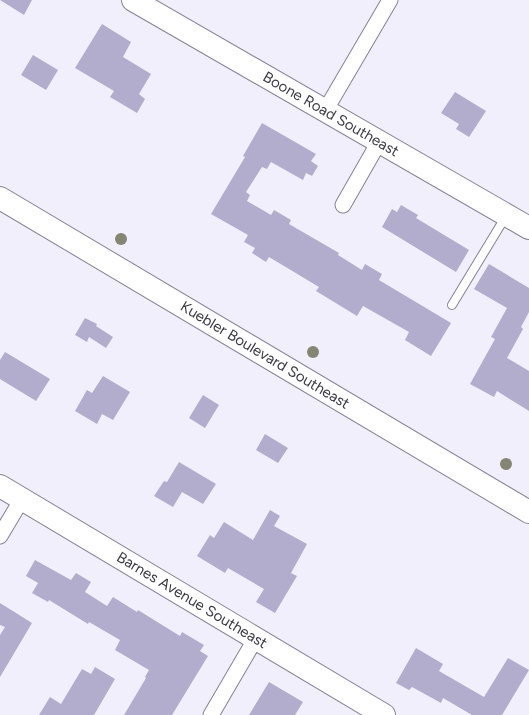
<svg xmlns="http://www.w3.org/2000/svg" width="529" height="715" viewBox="0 0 529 715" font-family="Figtree,sans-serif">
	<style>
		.building { fill: #b3adcd }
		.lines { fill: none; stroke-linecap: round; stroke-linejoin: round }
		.lane-casing { stroke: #868296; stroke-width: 10 }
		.street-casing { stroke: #868296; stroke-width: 17 }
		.secondary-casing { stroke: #868296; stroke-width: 24 }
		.primary-casing { stroke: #868296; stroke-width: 24 }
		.lane { stroke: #fff; stroke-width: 8 }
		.street { stroke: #fff; stroke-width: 15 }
		.secondary { stroke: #fff; stroke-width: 22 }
		.primary { stroke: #fff; stroke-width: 22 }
		.tree { fill: #858574 }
		.labels { text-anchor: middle; stroke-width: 3; stroke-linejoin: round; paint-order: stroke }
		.street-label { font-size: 15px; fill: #3c3a43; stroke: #fff }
	</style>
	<rect width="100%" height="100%" fill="#f1effc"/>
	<g class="building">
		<path d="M0 0H32L24 15Z"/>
		<path d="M102 24 131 42 123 57 151 74 139 94 145 99 137 113 110 97 114 91 75 68Z"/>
		<path d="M33 55 58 70 46 90 21 75Z"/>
		<path d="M455 92 486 111 469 137 456 129 459 124 441 113Z"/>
		<path d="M262 123 316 154 311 161 318 166 312 176 306 173 303 180 271 162 267 169 262 167 246 192 250 195 247 201 271 215 274 210 291 220 289 224 339 253 338 255 362 270 365 264 382 274 379 280 451 323 431 356 405 340 409 332 363 306 357 316 316 291 319 287 269 257 266 262 252 253 255 248 244 242 248 235 211 214 245 157 243 156Z"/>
		<path d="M401 205 418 215 416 218 469 250 456 272 382 227 392 209 397 212Z"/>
		<path d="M489 264 529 288V312L521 327 523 329 507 358 529 371V411L497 391 494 397 470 384 495 339 491 337 507 308 474 289Z"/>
		<path d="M85 318 97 324 96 326 113 337 106 348 89 337 87 342 75 335Z"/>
		<path d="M5 352 50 379 36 401 0 379V360Z"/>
		<path d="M103 376 130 392 113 420 102 414 97 424 75 411 87 390 92 393Z"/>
		<path d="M203 395 219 405 205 428 189 418Z"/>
		<path d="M265 434 288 448 278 463 256 450Z"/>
		<path d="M179 462 216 484 203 504 182 492 173 507 154 496 164 481 167 482Z"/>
		<path d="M270 510 280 516 274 526 307 544 291 573 297 576 275 613 256 602 264 589 228 568 225 573 197 556 210 535 214 538 224 522 253 540Z"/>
		<path d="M35 560 71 580 76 573 91 582 85 592 107 606 113 597 137 612 138 610 180 636 182 632 204 645 200 651 208 656 172 715H124L146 678 145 677 149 670 115 650 120 640 89 622 88 624 49 600 48 602 32 593 38 583 26 576Z"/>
		<path d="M0 603 32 623 0 677V635L5 627 0 625Z"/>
		<path d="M416 648 443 664 439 671 484 697 508 658 529 670 502 715H472L443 698 441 703 412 687 409 690 396 683Z"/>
		<path d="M95 667 115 679 94 715H39L50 697 61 704 82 669 91 674Z"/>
		<path d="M269 682 303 702 295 715H249Z"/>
	</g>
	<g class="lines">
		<g class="lane-casing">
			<path id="lane" d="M452 305 506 216"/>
		</g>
		<g class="street-casing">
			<g id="street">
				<path d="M325 111 390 0"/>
				<path d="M343 205 379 142"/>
				<path d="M0 536 22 499"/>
				<path d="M211 715 256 638"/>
			</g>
		</g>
		<g class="secondary-casing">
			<g id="secondary">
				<path d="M133 0 529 228"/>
				<path d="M0 486 384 715"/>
			</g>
		</g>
		<g class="primary-casing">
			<path id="primary" d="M0 198 529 512"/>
		</g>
		<use href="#lane" class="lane"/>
		<use href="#street" class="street"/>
		<use href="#secondary" class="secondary"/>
		<use href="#primary" class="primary"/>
	</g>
	<g class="tree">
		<circle cx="121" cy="239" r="6"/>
		<circle cx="313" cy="352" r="6"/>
		<circle cx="506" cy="464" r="6"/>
	</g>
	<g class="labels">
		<g class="street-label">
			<text transform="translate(331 114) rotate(30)" y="5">Boone Road Southeast</text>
			<text transform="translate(265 355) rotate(31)" y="5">Kuebler Boulevard Southeast</text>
			<text transform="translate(192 600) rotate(31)" y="5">Barnes Avenue Southeast</text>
		</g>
	</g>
</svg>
